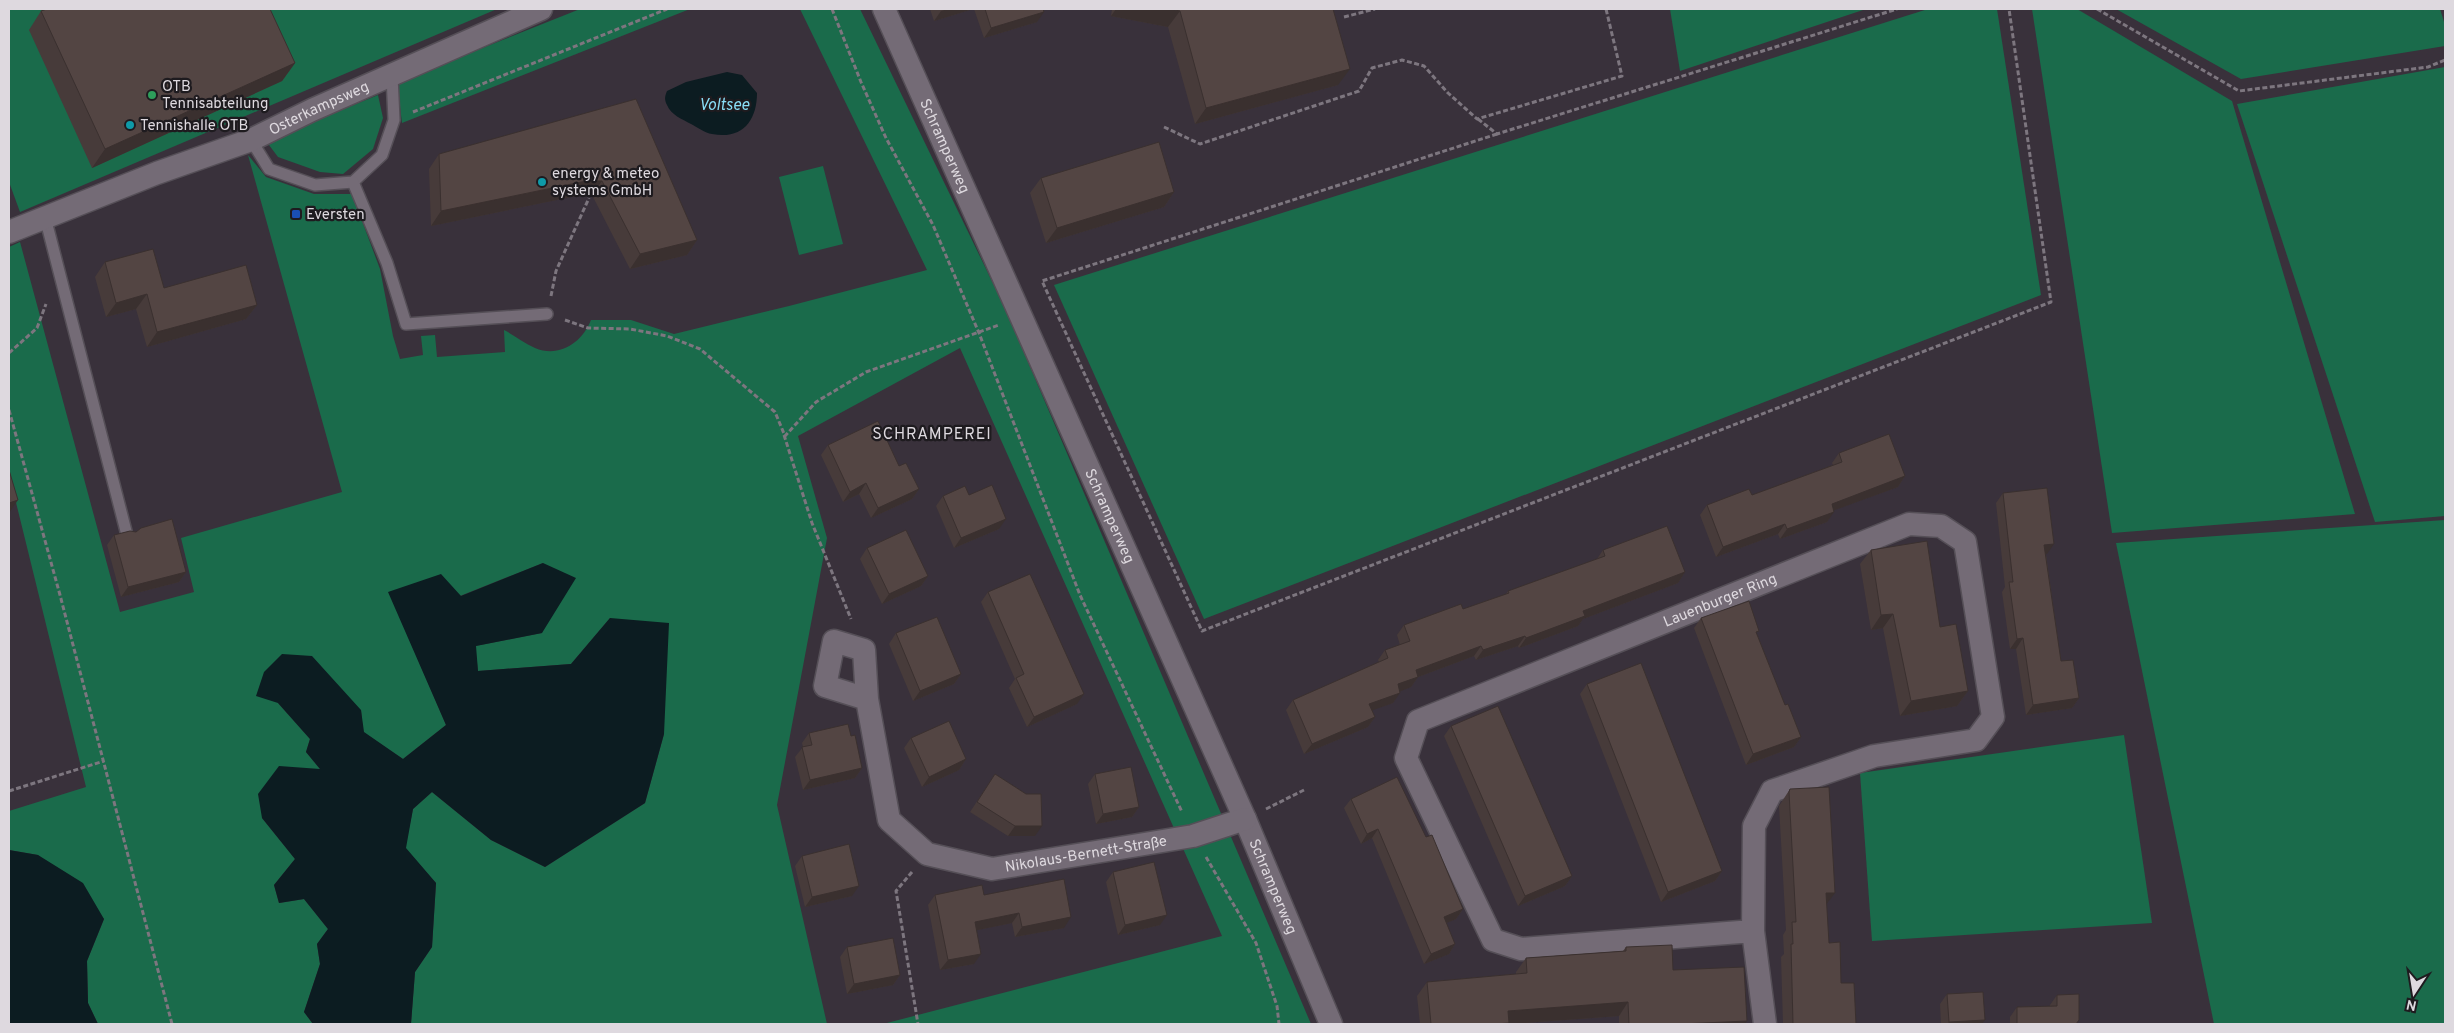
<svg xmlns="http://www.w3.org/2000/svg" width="2454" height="1033" viewBox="0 0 2454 1033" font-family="Overpass,sans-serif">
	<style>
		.green { fill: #1a6b4b }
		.water { fill: #0c1c21 }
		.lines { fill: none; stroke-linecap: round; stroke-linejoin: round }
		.lane-casing { stroke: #554f57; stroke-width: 14 }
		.street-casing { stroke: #554f57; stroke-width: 25 }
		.path { stroke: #7d767f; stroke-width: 3; stroke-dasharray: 5 2.5; stroke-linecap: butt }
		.lane { stroke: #746b76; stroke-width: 11 }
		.street { stroke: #746b76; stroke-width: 22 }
		.wall { fill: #473b3a }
		.shaded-wall { fill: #3a302f }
		.building { fill: #534543; stroke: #3a302f }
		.leisure-dot { fill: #2e9e5b; stroke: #1e1b1f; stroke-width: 2 }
		.culture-dot { fill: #0f9aa8; stroke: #1e1b1f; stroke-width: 2 }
		.transit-dot { fill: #1a4fb4; stroke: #1e1b1f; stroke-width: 2 }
		.labels { text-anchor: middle; stroke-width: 4.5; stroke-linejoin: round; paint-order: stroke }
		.poi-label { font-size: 15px; fill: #ded9df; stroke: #1e1b1f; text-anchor: start }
		.street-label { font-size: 15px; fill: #ded9df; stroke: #1e1b1f }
		.water-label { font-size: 16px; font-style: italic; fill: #89ddf6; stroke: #1e1b1f }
		.neighbourhood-label { font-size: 16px; letter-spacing: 1px; fill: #ded9df; stroke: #1e1b1f }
	</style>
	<rect width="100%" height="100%" fill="#39313b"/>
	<g class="green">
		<path d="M9 9H497L20 212 9 182Z"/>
		<path d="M580 9H690L402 123 397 82Z"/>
		<path d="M800 9H860L1004 306 1311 1024H883L1222 936 960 348 798 436 827 538 777 805 827 1024H411L415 972 432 947 436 883 405 848 413 809 432 792 491 840 545 867 645 803 664 734 610 618 571 664 478 671 475 646 542 633 543 563 460 596 389 592 446 725 403 759 363 732 361 710 278 703 310 739 306 752 320 769 262 818 295 859 274 885 279 903 304 899 328 929 317 944 320 964 304 1012 313 1024H98L88 1003 87 961 104 919 38 855 9 850V811L86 787 9 474V247L20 242 120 612 194 592 181 538 342 492 248 155 266 177 314 194H352L380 269 393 336 400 359 423 355 421 336 435 335 437 357 505 352 504 330C514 335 524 343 535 348 559 358 582 343 591 320H631L674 334 789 306 927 270Z"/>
		<path d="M1670 9H1866L1680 71Z"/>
		<path d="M1928 9H1997L2041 295 1204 619 1054 285Z"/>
		<path d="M2032 9H2077L2232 101 2355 514 2112 533Z"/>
		<path d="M2116 9H2440L2445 25V46L2241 79Z"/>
		<path d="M2445 67V516L2375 522 2237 104Z"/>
		<path d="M378 95 383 118 373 149 343 174 320 172 278 157 266 141Z"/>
		<path d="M823 166 843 244 799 255 779 177Z"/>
		<path d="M2445 520V1024H2214L2116 543Z"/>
		<path d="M2124 735 2152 923 1872 941 1860 773Z"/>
	</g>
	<g class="water">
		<path d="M727 72 742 75 757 93C757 121 742 140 712 134 705 133 697 127 691 124 682 119 671 115 667 105 664 99 665 96 667 91L686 82Z"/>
		<path d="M543 563 576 578 542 633 476 646 478 671 571 664 610 618 669 623 664 734 645 803 545 867 491 840 432 792 413 809 406 848 436 883 432 947 415 972 411 1024H313L304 1012 320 964 317 944 328 929 304 899 279 903 274 885 295 859 262 818 258 794 279 766 320 769 306 752 310 739 278 703 256 696 264 672 282 654 312 656 361 710 364 732 403 759 446 725 388 592 441 574 461 596Z"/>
		<path d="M9 850 38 855 83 883 104 919 87 961 88 1003 98 1024H9Z"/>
	</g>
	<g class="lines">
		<g class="lane-casing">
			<g id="lane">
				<path d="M251 140 269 169 315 185 353 182 382 155 394 120 392 76"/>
				<path d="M353 182 387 263 406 324 547 314"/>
				<path d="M45 217 127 535"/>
			</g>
		</g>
		<g class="street-casing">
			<g id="street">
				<path id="s1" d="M884 9 1245 819 1331 1024"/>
				<path id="s2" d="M9 232 157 173 251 140 312 110 541 9"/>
				<path id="s3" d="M867 699 825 686 834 641 864 650 867 699 889 820 927 854 992 869 1193 836 1245 819"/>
				<path id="s4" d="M1753 931 1521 949 1493 940 1406 758 1418 721 1909 524 1941 526 1965 542 1993 717 1976 740 1874 756 1772 791 1754 826 1753 931 1765 1024"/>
			</g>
		</g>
		<g class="path">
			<path d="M832 9 861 82 886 138 933 225 979 333 1080 595 1182 812"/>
			<path d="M2097 9 2239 91 2428 67 2445 60"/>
			<path d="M1344 17 1375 9"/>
			<path d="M413 112 667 9"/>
			<path d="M1478 119 1497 134 1897 9"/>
			<path d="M1164 127 1200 144 1359 91 1372 68 1402 60 1424 66 1448 93 1477 119 1622 76 1606 9"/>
			<path d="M1497 134 1042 281 1202 631 2051 302 2009 9"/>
			<path d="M551 296 556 271 589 198"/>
			<path d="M565 320 588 328 630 329 667 336 700 349 775 412 785 436 816 402 866 372 999 325"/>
			<path d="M9 353 37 328 46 304"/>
			<path d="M9 410 60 595 172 1024"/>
			<path d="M784 435 812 523 851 619"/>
			<path d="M9 791 104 761"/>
			<path d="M1266 809 1304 790"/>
			<path d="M1206 857 1256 943 1277 1006 1279 1024"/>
			<path d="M912 872 896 891 918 1024"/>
		</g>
		<use href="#lane" class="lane"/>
		<use href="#street" class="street"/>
	</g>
	<g class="wall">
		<path d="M930 9H973L934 21Z"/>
		<path d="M974 9H1043L1037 22 984 38Z"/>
		<path d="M1112 9H1333L1338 85 1195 124 1168 27 1111 16Z"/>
		<path d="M41 11 295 63 282 81 92 168 29 30Z"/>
		<path d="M636 99 697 240 687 255 630 269 592 195 576 196 431 226 429 169 439 154Z"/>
		<path d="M1041 178 1174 192 1164 207 1046 243 1030 193Z"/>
		<path d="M105 262 164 288 257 305 246 319 147 347 136 309 106 317 95 277Z"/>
		<path d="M828 445 899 466 919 489 912 499 871 518 859 494 843 502 821 455Z"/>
		<path d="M1839 453 1905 476 1898 487 1834 510 1827 522 1780 539 1778 534 1716 557 1700 515 1707 505 1752 495 1833 465 1832 463Z"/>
		<path d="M2003 493 2047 554H2046L2061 661 2079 698 2072 708 2026 715 2016 649H2010L2002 592 2005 587 1996 503Z"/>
		<path d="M969 495 999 529 954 548 936 506 943 496Z"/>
		<path d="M114 535 186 572 179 582 121 597 107 545Z"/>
		<path d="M867 548 928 576 921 586 882 604 860 559Z"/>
		<path d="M1603 550 1685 572 1678 583 1583 619 1578 626 1519 648 1518 646 1476 660 1474 656 1418 677 1411 687 1400 691 1393 703 1372 710 1375 717 1368 727 1304 754 1286 710 1293 700 1379 662 1378 660 1385 650 1400 645 1397 635 1404 625 1463 609 1506 594 1508 591 1597 559Z"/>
		<path d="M1871 550 1940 627 1968 691 1957 706 1900 716 1883 628 1871 630 1860 564Z"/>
		<path d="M988 592 1077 704 1027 727 1009 688 1015 679 981 602Z"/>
		<path d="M1701 618 1757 634 1785 705 1801 737 1794 747 1746 765 1694 628Z"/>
		<path d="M896 633 961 674 954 684 913 701 889 644Z"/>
		<path d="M1587 684 1722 871 1715 881 1661 902 1580 694Z"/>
		<path d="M1451 726 1572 876 1565 886 1518 906 1444 736Z"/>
		<path d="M809 733 851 736 862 768 855 778 803 790 795 757 803 747 802 743Z"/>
		<path d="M911 738 966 759 959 770 922 787 904 748Z"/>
		<path d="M995 774 1026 794 1035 836H1008L970 812Z"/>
		<path d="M1095 774 1139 807 1132 817 1096 824 1088 784Z"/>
		<path d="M1790 789 1826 905 1829 943 1841 983 1856 1024H1783L1781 957 1784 954 1783 935 1786 930 1779 806Z"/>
		<path d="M1351 799 1426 837 1463 909 1456 919 1446 923 1455 944 1449 954 1424 964 1372 838 1361 844 1344 808Z"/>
		<path d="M802 856 852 896 805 907 795 866Z"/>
		<path d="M1113 872 1160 925 1118 935 1106 882Z"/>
		<path d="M935 895H984L1064 928 1015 937 1012 923 977 930 974 964 940 970 928 905Z"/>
		<path d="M847 947 900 975 893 985 847 994 840 957Z"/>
		<path d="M1626 947 1673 970 1745 1024H1619V1016L1510 1024H1420L1417 996 1427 982 1516 974V972L1526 958 1623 951Z"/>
		<path d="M1947 994 1982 1024H1941L1940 1004Z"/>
		<path d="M2057 995 2076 1024H2010V1017L2017 1007 2050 1006V1005Z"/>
	</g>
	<g class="shaded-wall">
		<path d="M948 9H973L934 21 941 11Z"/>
		<path d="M1116 9H1169L1180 11 1168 27 1111 16Z"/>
		<path d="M1044 12 1037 22 984 38 991 28Z"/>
		<path d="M295 63 282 81 92 168 105 149Z"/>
		<path d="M1350 69 1338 85 1195 124 1206 108Z"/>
		<path d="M586 181H602L592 195 576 196 431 226 441 211Z"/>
		<path d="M1174 192 1164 207 1046 243 1057 228Z"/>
		<path d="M697 240 687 255 630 269 640 254Z"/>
		<path d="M147 294 136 309 106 317 116 303Z"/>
		<path d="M257 305 246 319 147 347 157 332Z"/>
		<path d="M1905 476 1898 487 1824 514 1832 504Z"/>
		<path d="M866 483 859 494 843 502 850 492Z"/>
		<path d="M919 489 912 499 871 518 878 508Z"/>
		<path d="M18 500 9 513V503Z"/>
		<path d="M1834 512 1827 522 1780 539 1787 529Z"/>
		<path d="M1006 519 999 529 954 548 961 538Z"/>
		<path d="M1785 524 1778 534 1716 557 1723 547Z"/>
		<path d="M2054 544 2047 554 2037 555 2044 545Z"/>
		<path d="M186 572 179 582 121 597 128 587Z"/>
		<path d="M1685 572 1678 583 1583 619 1578 626 1519 648 1526 638 1583 611Z"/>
		<path d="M928 576 921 586 882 604 889 594Z"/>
		<path d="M1893 614 1883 628 1871 630 1881 615Z"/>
		<path d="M1525 636 1518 646 1476 660 1483 650Z"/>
		<path d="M2023 638 2016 649H2010L2017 639Z"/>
		<path d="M1481 646 1474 656 1418 677 1411 687 1391 695 1398 684 1416 670Z"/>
		<path d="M961 674 954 684 913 701 920 691Z"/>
		<path d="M1968 691 1957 706 1900 716 1911 701Z"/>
		<path d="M1400 693 1393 703 1362 714 1369 704Z"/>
		<path d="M1084 694 1077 704 1027 727 1034 717Z"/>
		<path d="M2079 698 2072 708 2026 715 2033 705Z"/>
		<path d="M1375 717 1368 727 1304 754 1312 744Z"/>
		<path d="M1801 737 1794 747 1746 765 1753 754Z"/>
		<path d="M966 759 959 770 922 787 929 777Z"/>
		<path d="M862 768 855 778 803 790 810 780Z"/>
		<path d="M1139 807 1132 817 1096 824 1103 814Z"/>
		<path d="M1015 826H1042L1035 836H1008Z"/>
		<path d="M1378 829 1372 838 1361 844 1367 834Z"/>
		<path d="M1722 871 1715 881 1661 902 1668 892Z"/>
		<path d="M1572 876 1565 886 1518 906 1525 896Z"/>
		<path d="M859 886 852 896 805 907 812 897Z"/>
		<path d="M1826 893H1835L1825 906Z"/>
		<path d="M1463 909 1456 919 1437 927 1444 917Z"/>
		<path d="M1019 913 1012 923 968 932 975 922Z"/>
		<path d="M1167 915 1160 925 1118 935 1125 925Z"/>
		<path d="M1071 917 1064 928 1015 937 1022 927Z"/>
		<path d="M1455 944 1449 954 1424 964 1431 954Z"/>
		<path d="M981 954 974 964 940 970 948 960Z"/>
		<path d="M900 975 893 985 847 994 854 984Z"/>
		<path d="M1628 1002 1619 1016 1510 1024H1495L1508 1011Z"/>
		<path d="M1985 1020 1982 1024H1947L1949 1022Z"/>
		<path d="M1747 1021 1745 1024H1681Z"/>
	</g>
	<g class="building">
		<path d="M47 9H270L295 63 105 149 41 11Z"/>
		<path d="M985 9H1043L1044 12 991 28Z"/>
		<path d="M1169 9H1333L1350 69 1206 108 1180 11Z"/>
		<path d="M636 99 697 240 640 254 602 181H586L441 211 439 154Z"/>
		<path d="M1159 142 1174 192 1057 228 1041 178Z"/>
		<path d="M153 249 164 288 246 265 257 305 157 332 147 294 116 303 105 262Z"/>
		<path d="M878 421 899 466 906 463 919 489 878 508 866 483 850 492 828 445Z"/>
		<path d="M1889 434 1905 476 1832 504 1834 512 1787 529 1785 524 1723 547 1707 505 1749 489 1752 495 1842 462 1839 453Z"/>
		<path d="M9 470 18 500 9 503Z"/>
		<path d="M992 485 1006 519 961 538 943 496 965 486 969 495Z"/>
		<path d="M2047 488 2054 544 2044 545 2061 661 2073 660 2079 698 2033 705 2023 638 2017 639 2009 582H2013L2003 493Z"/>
		<path d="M172 519 186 572 128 587 114 535 130 531 136 532 141 528Z"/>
		<path d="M1667 526 1685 572 1583 611 1585 616 1526 638 1525 636 1483 650 1481 646 1416 670 1418 677 1398 684 1400 693 1369 704 1375 717 1312 744 1293 700 1388 658 1385 650 1410 641 1404 625 1461 604 1463 609 1509 593 1508 591 1605 556 1603 550Z"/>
		<path d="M906 530 928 576 889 594 867 548Z"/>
		<path d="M1927 541 1940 627 1956 624 1968 691 1911 701 1893 614 1881 615 1871 550Z"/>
		<path d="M1030 574 1084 694 1034 717 1016 678 1024 674 988 592Z"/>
		<path d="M1749 601 1759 631 1756 632 1785 705 1788 704 1801 737 1753 754 1701 618Z"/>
		<path d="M937 617 961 674 920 691 896 633Z"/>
		<path d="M1641 663 1722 871 1668 892 1587 684Z"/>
		<path d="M1498 706 1572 876 1525 896 1451 726Z"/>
		<path d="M949 721 966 759 929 777 911 738Z"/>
		<path d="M848 724 851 736 855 735 862 768 810 780 802 747 812 745 809 733Z"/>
		<path d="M1131 767 1139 807 1103 814 1095 774Z"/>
		<path d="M995 774 1026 794H1041L1042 826H1015L977 802Z"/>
		<path d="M1397 777 1426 837 1432 835 1463 909 1444 917 1455 944 1431 954 1378 829 1367 834 1351 799Z"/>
		<path d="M1829 787 1835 893H1826L1829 943 1840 942 1841 983H1854L1856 1024H1793L1791 944H1793L1792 922H1796L1789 792 1790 789Z"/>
		<path d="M849 844 859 886 812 897 802 856Z"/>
		<path d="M1154 862 1167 915 1125 925 1113 872Z"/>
		<path d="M1064 879 1071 917 1022 927 1019 913 975 922 981 954 948 960 935 895 982 885 984 895Z"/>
		<path d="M893 938 900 975 854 984 847 947Z"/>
		<path d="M1672 945 1673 970 1744 967 1747 1021 1681 1024H1629L1628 1002 1508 1011 1509 1023 1495 1024H1431L1427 982 1527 973 1526 958 1626 951V947Z"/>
		<path d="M1983 992 1985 1020 1949 1022 1947 994Z"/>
		<path d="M2079 994V1020L2076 1024H2017V1007L2057 1006V995Z"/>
	</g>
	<circle class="leisure-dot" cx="152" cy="95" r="5"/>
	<g class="culture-dot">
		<circle cx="130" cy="125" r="5"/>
		<circle cx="542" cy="182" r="5"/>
	</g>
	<rect class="transit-dot" x="291" y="209" width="10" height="10" rx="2.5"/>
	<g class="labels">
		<g class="poi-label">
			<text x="162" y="91">OTB<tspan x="162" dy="17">Tennisabteilung</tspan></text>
			<text x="140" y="130">Tennishalle OTB</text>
			<text x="552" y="178">energy &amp; meteo<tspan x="552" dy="17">systems GmbH</tspan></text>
			<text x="306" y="219">Eversten</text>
		</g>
		<g class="street-label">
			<text dy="5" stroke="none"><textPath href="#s2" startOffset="334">Osterkampsweg</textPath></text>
			<text dy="5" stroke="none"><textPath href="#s1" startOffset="150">Schramperweg</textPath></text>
			<text dy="5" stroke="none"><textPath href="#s1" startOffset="555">Schramperweg</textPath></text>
			<text dy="5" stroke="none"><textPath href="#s4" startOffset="828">Lauenburger Ring</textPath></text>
			<text dy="5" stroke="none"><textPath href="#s3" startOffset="506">Nikolaus-Bernett-Straße</textPath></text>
			<text dy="5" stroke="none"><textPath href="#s1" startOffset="960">Schramperweg</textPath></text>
		</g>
		<g class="water-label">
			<text x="724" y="110">Voltsee</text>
		</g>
		<g class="neighbourhood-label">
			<text x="932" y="439">SCHRAMPEREI</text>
		</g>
	</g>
	<rect width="2454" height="1033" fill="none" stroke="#ded9df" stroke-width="20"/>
	<g transform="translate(2414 993) rotate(192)" stroke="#1e1b1f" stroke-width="4" paint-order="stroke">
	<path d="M0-4L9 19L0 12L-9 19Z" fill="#ded9df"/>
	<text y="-8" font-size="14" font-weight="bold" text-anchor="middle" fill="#ded9df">N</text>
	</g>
</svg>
